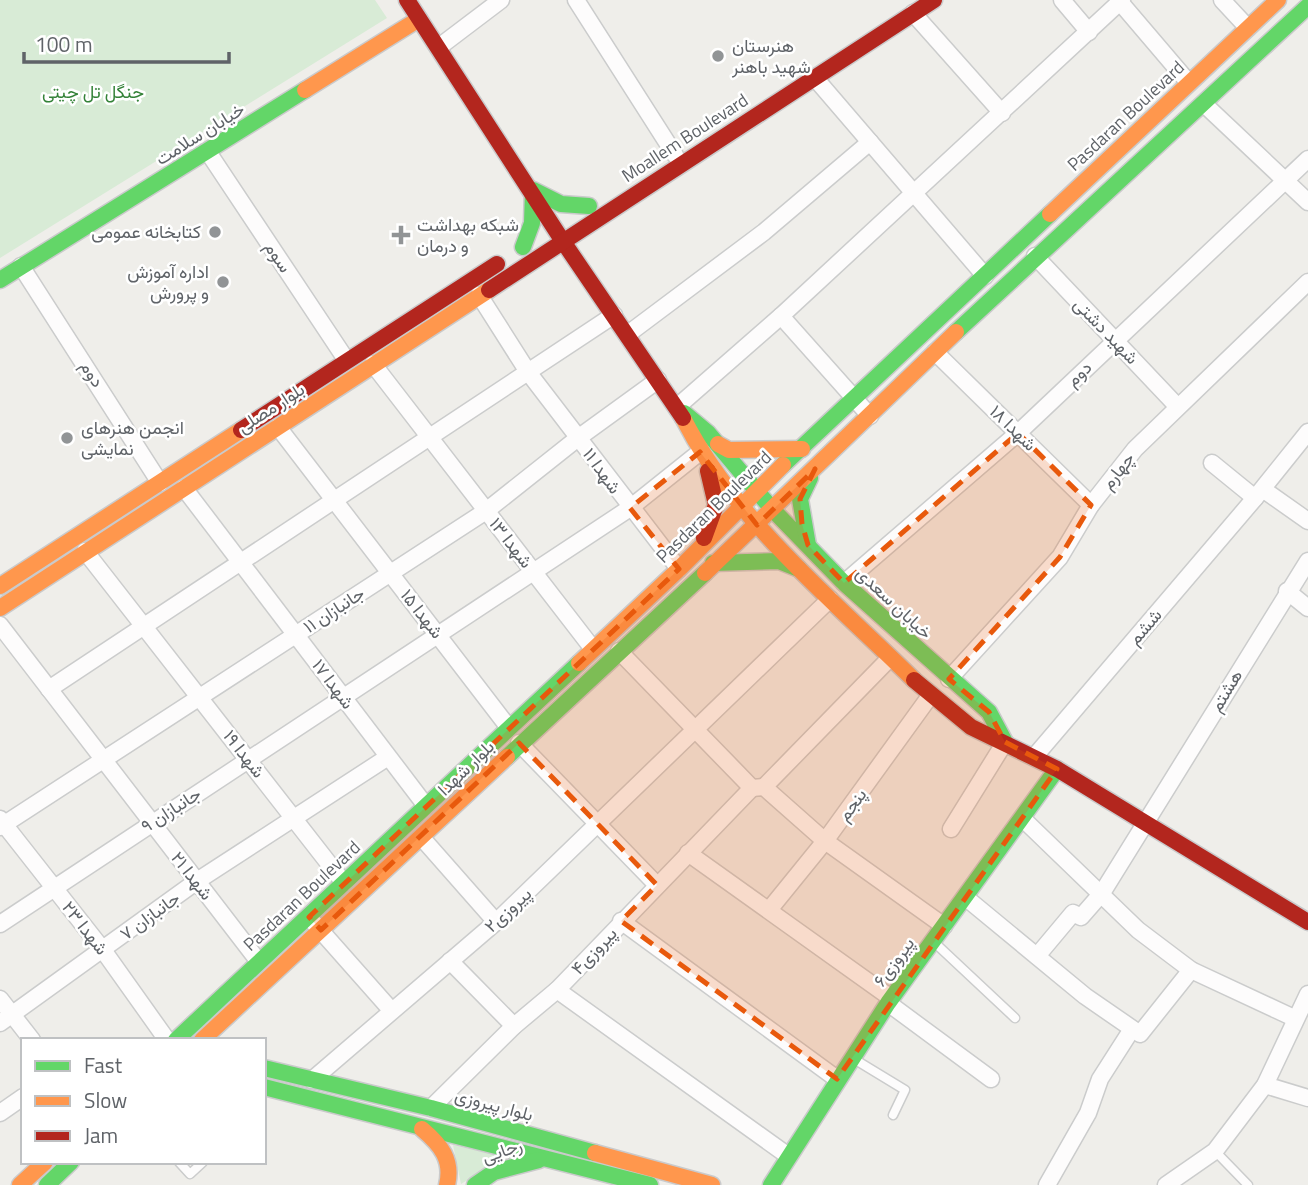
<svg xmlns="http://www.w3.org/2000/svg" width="1308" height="1185" viewBox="0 0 1308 1185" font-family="'Titillium Web',Vazirmatn,sans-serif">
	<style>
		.green { fill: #d8ebd6 }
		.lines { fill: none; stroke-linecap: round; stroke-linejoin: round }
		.lane-casing { stroke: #cbcccc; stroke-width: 11 }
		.street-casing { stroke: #cbcccc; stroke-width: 19 }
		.fast-casing { stroke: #cacacb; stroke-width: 19 }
		.slow-casing { stroke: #cacacb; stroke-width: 19 }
		.jam-casing { stroke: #cacacb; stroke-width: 19 }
		.lane { stroke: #fdfcfc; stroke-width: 8 }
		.street { stroke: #fdfcfc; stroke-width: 16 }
		.fast { stroke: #63d668; stroke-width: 16 }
		.slow { stroke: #ff974d; stroke-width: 16 }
		.jam { stroke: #b3261e; stroke-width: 16 }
		.marked { fill: #e8590c; fill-opacity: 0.2; stroke: #e8590c; stroke-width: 5; stroke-dasharray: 14 9; stroke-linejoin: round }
		.poi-dot { fill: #919496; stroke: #fff; stroke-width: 2.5 }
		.labels { text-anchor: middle; stroke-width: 5; stroke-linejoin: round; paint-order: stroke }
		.poi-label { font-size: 18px; fill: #5f6368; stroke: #fff; text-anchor: start }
		.park-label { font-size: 18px; fill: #348238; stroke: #fff }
		.street-label { font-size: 18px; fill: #5f6368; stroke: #fff }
	</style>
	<rect width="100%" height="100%" fill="#efeeea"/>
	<g class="green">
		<path d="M0 0H375L387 18 0 258Z"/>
		<path d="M453 1145 505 1157 461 1184Z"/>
	</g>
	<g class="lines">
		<g class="lane-casing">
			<g id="lane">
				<path d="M935 943 1015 1018"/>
				<path d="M854 1059 905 1090 893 1115"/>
				<path d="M1215 1151 1248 1185"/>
				<path d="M179 1162 190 1174 203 1162"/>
			</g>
		</g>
		<g class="street-casing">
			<g id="street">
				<path d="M576 0 675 155"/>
				<path d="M1062 0 1089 32"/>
				<path d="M1222 0 1248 28"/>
				<path d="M1120 2 1189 83"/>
				<path d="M913 13 1002 113"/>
				<path d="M439 47 501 0"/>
				<path d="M815 78 985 276"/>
				<path d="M1204 104 1308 202"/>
				<path d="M208 152 347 361"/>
				<path d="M1035 256 1177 406"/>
				<path d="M21 266 160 483"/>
				<path d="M479 295 528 372 679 569"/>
				<path d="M781 316 870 416"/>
				<path d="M628 334 764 232 870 142"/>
				<path d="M935 352 1091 505"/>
				<path d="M373 364 593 649"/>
				<path d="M677 407 781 316 1122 0"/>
				<path d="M278 427 509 728"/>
				<path d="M1212 463 1255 498 1308 432"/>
				<path d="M184 488 426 806"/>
				<path d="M1264 490 1308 521"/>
				<path d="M85 551 344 883"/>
				<path d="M844 583 1018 433 1308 159"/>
				<path d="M1287 591 1308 608"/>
				<path d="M0 625 259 962"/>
				<path d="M619 651 752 788"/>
				<path d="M949 679 1060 557 1091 505 1135 449 1308 282"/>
				<path d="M49 689 614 315"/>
				<path d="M519 743 657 885"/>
				<path d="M1035 756 1255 498"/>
				<path d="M764 787 890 658"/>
				<path d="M752 788 764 787 825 841 944 926"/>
				<path d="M0 819 103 950 167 1040"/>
				<path d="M1023 819 1138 930 1191 970 1294 1018"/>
				<path d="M0 827 486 511 578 438 658 380"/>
				<path d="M951 829 1005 742"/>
				<path d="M422 838 496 922"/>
				<path d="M688 853 891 998"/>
				<path d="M965 897 1085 996 1140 1034 1191 970"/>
				<path d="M769 910 825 841 930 696"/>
				<path d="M621 921 837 1079"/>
				<path d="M314 923 391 1010"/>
				<path d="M0 924 630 508 700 452"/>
				<path d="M1037 956 1073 913 1081 917 1102 893 1308 561"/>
				<path d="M450 961 514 1026"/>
				<path d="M557 990 787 1155"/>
				<path d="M0 999 32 1040"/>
				<path d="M888 1003 991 1079"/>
				<path d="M0 1023 197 881 388 757"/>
				<path d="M312 1080 496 922 830 599"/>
				<path d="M1265 1085 1308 1098"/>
				<path d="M431 1108 514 1026 557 990 752 788"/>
				<path d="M0 1113 23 1097"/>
				<path d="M1047 1185 1088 1113 1100 1079 1132 1029"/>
				<path d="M1166 1185 1215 1151 1265 1085 1308 994"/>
			</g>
		</g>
		<g class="fast-casing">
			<g id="fast">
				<path d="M523 247 532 223 533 190 561 204 589 206"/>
				<path d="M0 280 305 90"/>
				<path d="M956 332 1308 6"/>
				<path d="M684 413 708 433 772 509 844 583 989 712 1005 742"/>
				<path d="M783 465 1050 214"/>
				<path d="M808 545 800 499 810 478"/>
				<path d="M713 563 779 561 799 569"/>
				<path d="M507 757 705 573"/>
				<path d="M176 1040 579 663"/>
				<path d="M264 1068 431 1108 595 1153"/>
				<path d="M264 1087 650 1185"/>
				<path d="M47 1185 71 1162"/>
				<path d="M475 1185 494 1172 539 1160"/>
				<path d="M771 1185 888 1003 1057 769"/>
			</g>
		</g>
		<g class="slow-casing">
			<g id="slow">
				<path d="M305 90 419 19"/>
				<path d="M1050 214 1278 0"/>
				<path d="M683 418C736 522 832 599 914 680"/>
				<path d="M718 444 729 450 802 449"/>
				<path d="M705 573 956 332"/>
				<path d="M0 586 241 430"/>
				<path d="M0 608 489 290"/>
				<path d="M579 663 679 569 783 465"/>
				<path d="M202 1040 507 757"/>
				<path d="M422 1129C441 1145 453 1160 447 1185"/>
				<path d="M595 1153 712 1185"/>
				<path d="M20 1185 45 1162"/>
			</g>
		</g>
		<g class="jam-casing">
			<g id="jam">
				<path d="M407 0 562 240 683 418"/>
				<path d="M489 290 934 0"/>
				<path d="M241 430 497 264"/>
				<path d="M704 538 716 505 708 471"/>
				<path d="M914 680 971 727 1057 769 1308 922"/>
			</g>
		</g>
		<use href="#lane" class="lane"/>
		<use href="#street" class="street"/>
		<use href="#fast" class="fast"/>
		<use href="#slow" class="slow"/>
		<use href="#jam" class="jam"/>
	</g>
	<path class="marked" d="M1018 433 1091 505 1060 557 949 679 989 712 1005 742 1057 769 837 1079 621 921 657 885 519 743 321 930 309 917 679 569 630 508 700 452 757 525 815 469 800 499 802 524 808 545 844 583Z"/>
	<g class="poi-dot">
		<circle cx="718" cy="56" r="7"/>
		<circle cx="215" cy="232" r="7"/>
		<path d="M397.5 224.5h7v7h7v7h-7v7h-7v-7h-7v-7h7z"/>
		<circle cx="223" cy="282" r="7"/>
		<circle cx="67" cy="438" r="7"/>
	</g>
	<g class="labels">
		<g class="poi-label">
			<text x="732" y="52">هنرستان<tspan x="732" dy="21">شهید باهنر</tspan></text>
			<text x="417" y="231">شبکه بهداشت<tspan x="417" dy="21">و درمان</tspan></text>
			<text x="201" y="238" text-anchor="end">کتابخانه عمومی</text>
			<text x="209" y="278" text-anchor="end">اداره آموزش<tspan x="209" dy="21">و پرورش</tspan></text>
			<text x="81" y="434">انجمن هنرهای<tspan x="81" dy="21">نمایشی</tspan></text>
		</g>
		<g class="park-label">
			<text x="93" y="98">جنگل تل چیتی</text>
		</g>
		<g class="street-label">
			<text transform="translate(1126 116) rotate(-43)" y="6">Pasdaran Boulevard</text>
			<text transform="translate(200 134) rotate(-32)" y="6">خیابان سلامت</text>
			<text transform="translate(685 138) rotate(-33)" y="6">Moallem Boulevard</text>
			<text transform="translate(278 257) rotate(56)" y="6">سوم</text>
			<text transform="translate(1106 331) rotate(46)" y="6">شهید دشتی</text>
			<text transform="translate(92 374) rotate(57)" y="6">دوم</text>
			<text transform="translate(1079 374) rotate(-44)" y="6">دوم</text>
			<text transform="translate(271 408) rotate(-33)" y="6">بلوار مصلی</text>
			<text transform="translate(1013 428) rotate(44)" y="6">شهدا ۱۸</text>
			<text transform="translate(602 471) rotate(54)" y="6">شهدا ۱۱</text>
			<text transform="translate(1118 471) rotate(-52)" y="6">چهارم</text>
			<text transform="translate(714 507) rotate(-44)" y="6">Pasdaran Boulevard</text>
			<text transform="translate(511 543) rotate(52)" y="6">شهدا ۱۳</text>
			<text transform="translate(894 603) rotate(43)" y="6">خیابان سعدی</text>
			<text transform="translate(334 610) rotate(-33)" y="6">جانبازان ۱۱</text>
			<text transform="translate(422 614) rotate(52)" y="6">شهدا ۱۵</text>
			<text transform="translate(1145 627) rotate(-49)" y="6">ششم</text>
			<text transform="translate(333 684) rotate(53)" y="6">شهدا ۱۷</text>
			<text transform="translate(1226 691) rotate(-59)" y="6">هشتم</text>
			<text transform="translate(244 754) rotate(52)" y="6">شهدا ۱۹</text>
			<text transform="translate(466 768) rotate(-44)" y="6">بلوار شهدا</text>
			<text transform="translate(852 805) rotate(-54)" y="6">پنجم</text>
			<text transform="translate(171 810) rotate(-33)" y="6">جانبازان ۹</text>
			<text transform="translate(192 876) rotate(52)" y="6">شهدا ۲۱</text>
			<text transform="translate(302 896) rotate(-43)" y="6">Pasdaran Boulevard</text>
			<text transform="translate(508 910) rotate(-43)" y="6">پیروزی۲</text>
			<text transform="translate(150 916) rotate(-36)" y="6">جانبازان ۷</text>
			<text transform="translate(85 928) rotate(52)" y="6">شهدا ۲۳</text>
			<text transform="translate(594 951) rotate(-47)" y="6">پیروزی۴</text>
			<text transform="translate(894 962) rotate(-54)" y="6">پیروزی۶</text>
			<text transform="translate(494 1105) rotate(15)" y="6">بلوار پیروزی</text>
			<text transform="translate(502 1151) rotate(-19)" y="6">رجایی</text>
		</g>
	</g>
	<rect x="21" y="1038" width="245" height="126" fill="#ffffff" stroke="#bfc1c3" stroke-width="2"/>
	<rect x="35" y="1061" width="35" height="10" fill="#63d668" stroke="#bfc1c3" stroke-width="2"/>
	<text x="84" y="1073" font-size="21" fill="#5f6368">Fast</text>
	<rect x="35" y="1096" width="35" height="10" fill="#ff974d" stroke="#bfc1c3" stroke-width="2"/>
	<text x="84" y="1108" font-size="21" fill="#5f6368">Slow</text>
	<rect x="35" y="1131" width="35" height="10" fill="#b3261e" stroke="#bfc1c3" stroke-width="2"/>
	<text x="84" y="1143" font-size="21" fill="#5f6368">Jam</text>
	<path d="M24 52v10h205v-10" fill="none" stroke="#5f6368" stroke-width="3.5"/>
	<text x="35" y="52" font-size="21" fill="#5f6368" stroke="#ffffff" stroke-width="5" paint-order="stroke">100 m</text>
</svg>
